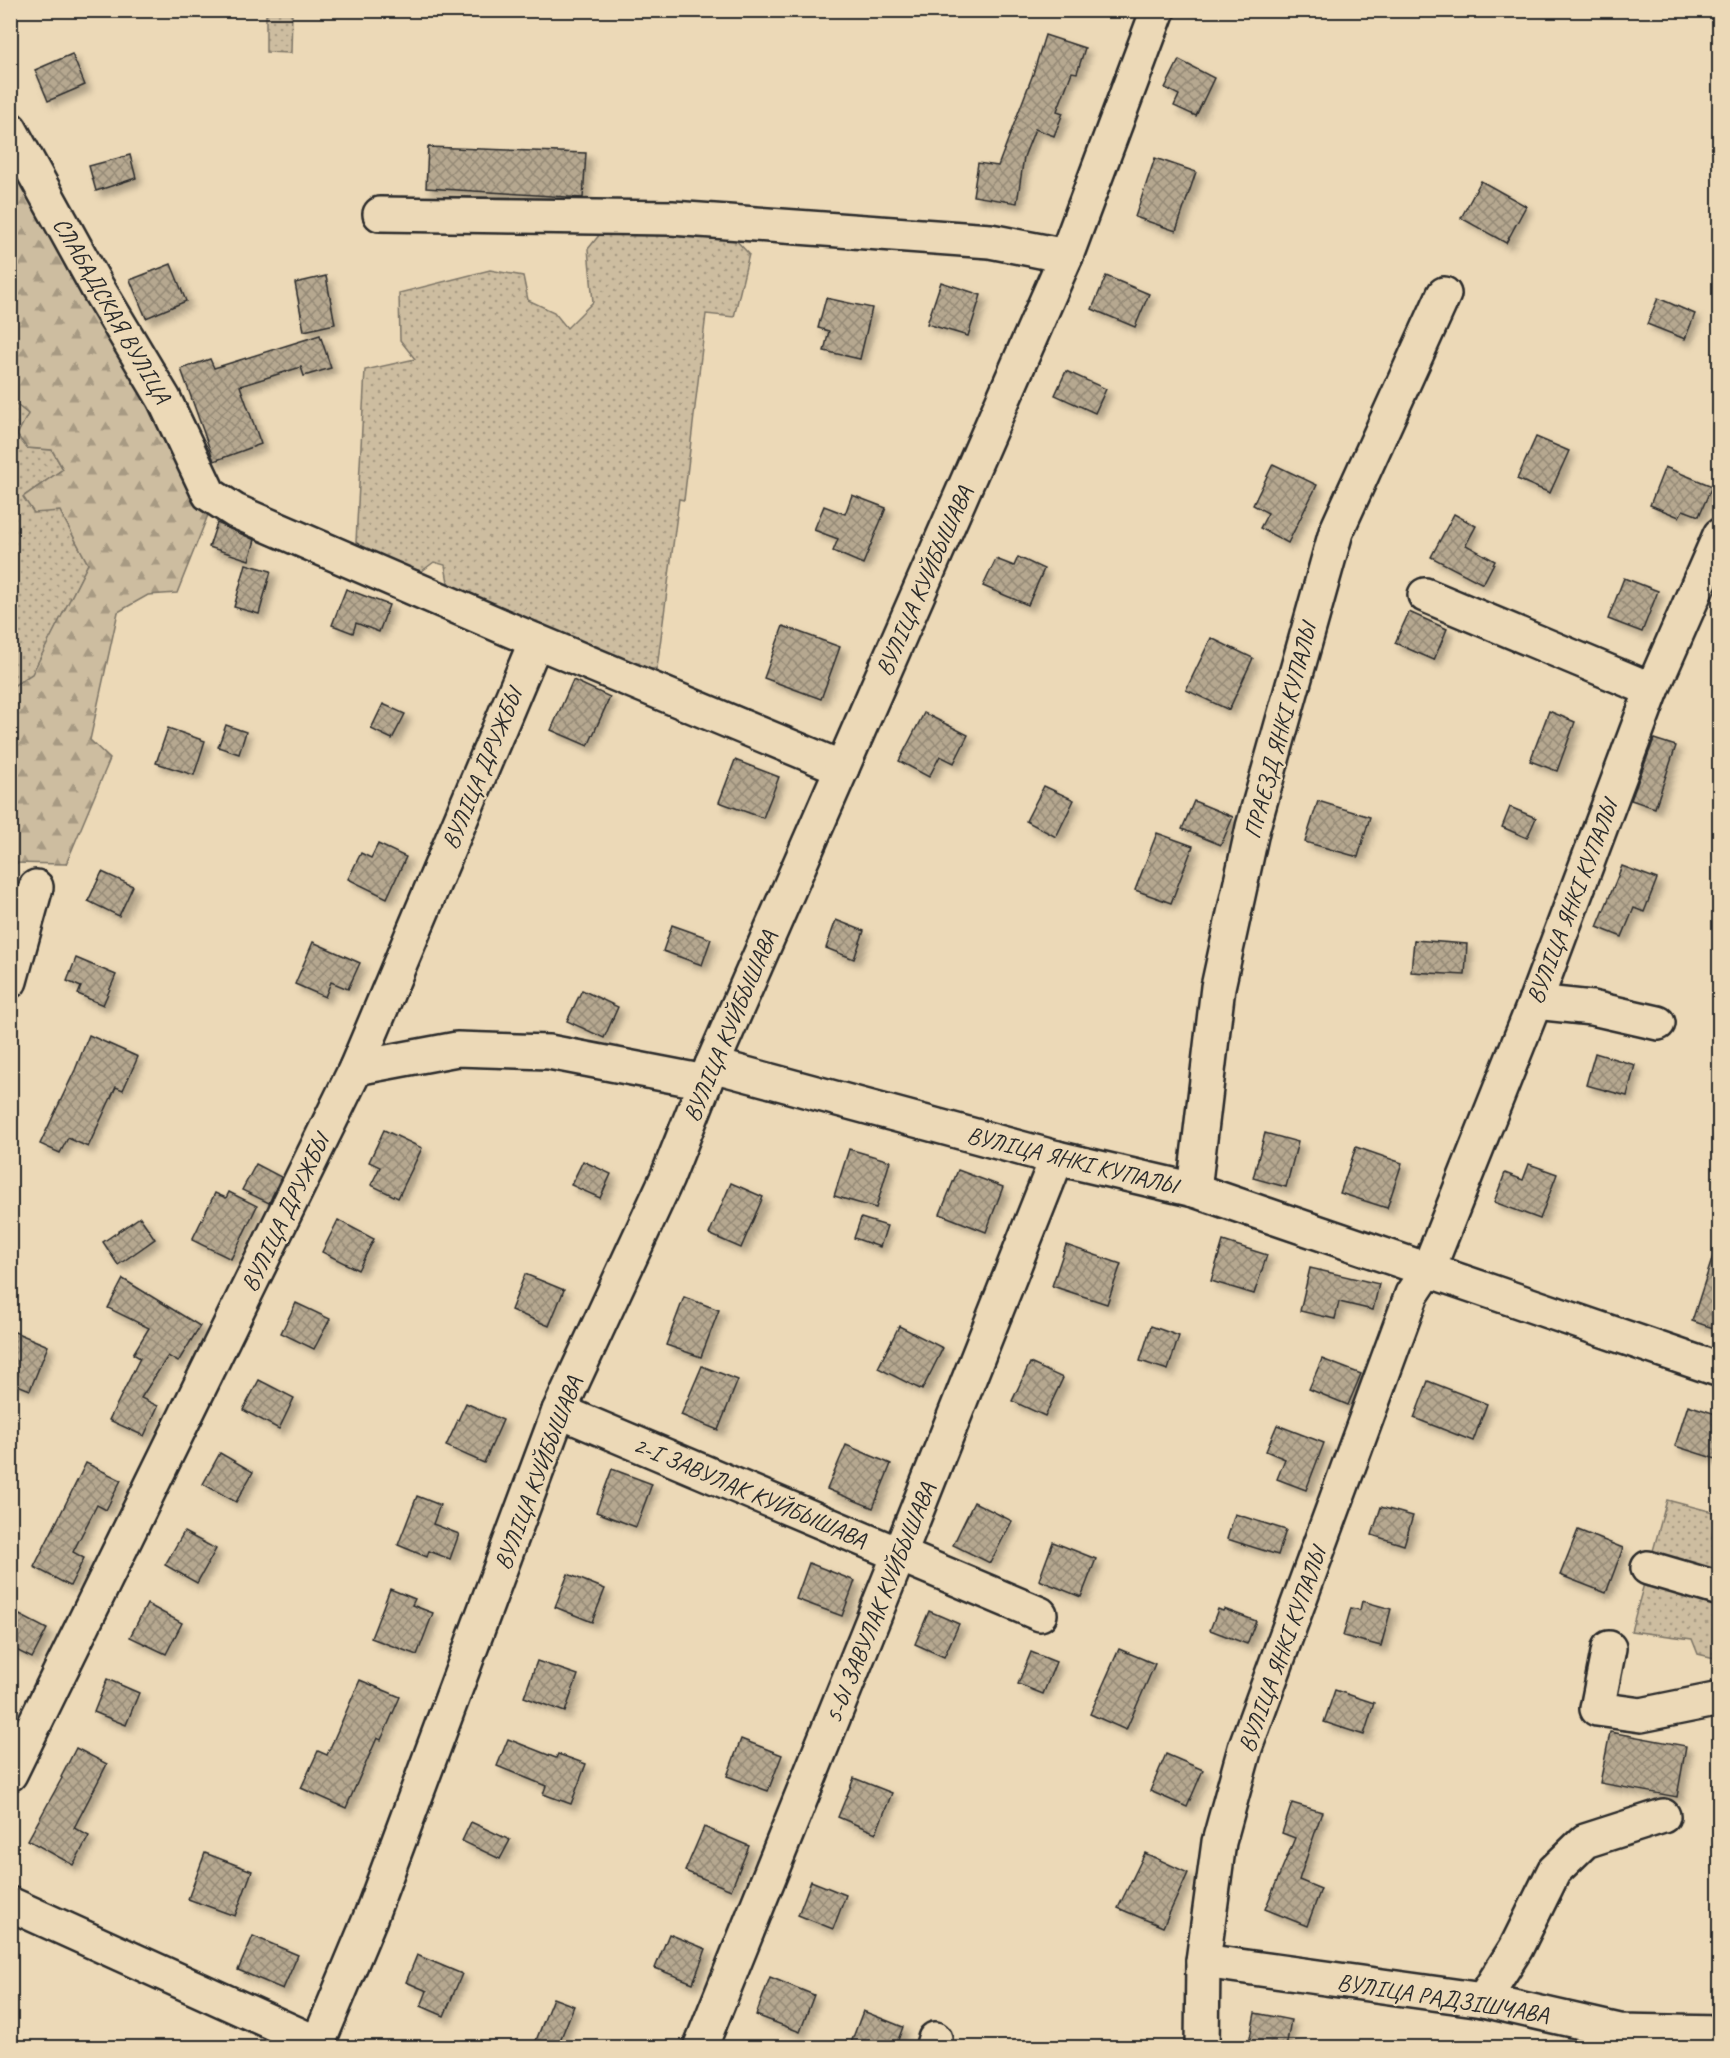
<svg xmlns="http://www.w3.org/2000/svg" width="1730" height="2058" viewBox="0 0 1730 2058" font-family="Caveat,sans-serif">
	<style>
		.grass { fill: url(#grass-dots); stroke: #7c7466; stroke-width: 1.5 }
		.forest { fill: url(#forest-firs); stroke: #7c7466; stroke-width: 1.5 }
		.building { fill: url(#building-cross-hatch); stroke: #2b2b2b; stroke-width: 1.5; filter: url(#shadow) }
		.lines { fill: none; stroke-linecap: round; stroke-linejoin: round }
		.minor-casing { stroke: #2b2b2b; stroke-width: 38 }
		.minor { stroke: #ecd9b7; stroke-width: 33 }
		.labels { text-anchor: middle; stroke-width: 4.5; stroke-linejoin: round; paint-order: stroke }
		.street-label { font-size: 24px; fill: #2b2b2b; stroke: #ecd9b7 }
	</style>
	<defs>
		<pattern id="grass-dots" width="8" height="8" patternUnits="userSpaceOnUse" patternTransform="scale(1.5)"><rect width="8" height="8" fill="#cdbda0"/><path d="M2 2h.1M6 6h.1" fill="none" stroke="#a79a83" stroke-width="1.8" stroke-linecap="round"/></pattern>
		<pattern id="forest-firs" width="22" height="20" patternUnits="userSpaceOnUse" patternTransform="scale(1.5)"><rect width="22" height="20" fill="#cdbda0"/><path d="M5 1l3.5 6h-7zM16 11l3.5 6h-7z" fill="#a79a83"/></pattern>
		<pattern id="building-cross-hatch" width="8" height="8" patternUnits="userSpaceOnUse" patternTransform="scale(1.5)"><rect width="8" height="8" fill="#b6a890"/><path d="M0 0l8 8M0 8l8-8" fill="none" stroke="#948976"/></pattern>
		<filter id="shadow"><feDropShadow dx="5.5" dy="5.5" stdDeviation="3" flood-color="#0004"/></filter>
	</defs>
	<rect width="100%" height="100%" fill="#ecd9b7"/>
	<filter id="ink" filterUnits="userSpaceOnUse"><feTurbulence type="fractalNoise" baseFrequency=".0167" numOctaves="2"/><feDisplacementMap in="SourceGraphic" scale="12" xChannelSelector="R" yChannelSelector="G"/><feConvolveMatrix kernelMatrix="1 2 1 2 8 2 1 2 1" color-interpolation-filters="sRGB"/></filter>
	<g filter="url(#ink)">
		<g class="grass">
			<path d="M266 11H292L291 53 266 52Z"/>
			<path d="M693 231 732 236 749 254 734 317 706 314 684 500 679 499 657 668 641 671 449 588 445 565 434 562 422 571 377 560 356 542 365 370 415 359 400 340 399 293 490 270 523 276 528 300 554 312 567 328 593 302 588 249 600 234Z"/>
			<path d="M10 400 29 414 17 435 27 448 52 450 63 469 24 496 60 511 88 564 32 675 11 688Z"/>
			<path d="M1667 1500 1717 1513 1712 1538 1719 1540V1659L1698 1654 1692 1639 1631 1631Z"/>
		</g>
		<path class="forest" d="M11 133 152 399 208 515 177 593 148 595 118 612 90 740 110 759 66 864 11 863V800L16 796 10 784V688L32 674 88 564 60 511 34 513 23 497 63 469 52 450 27 448 17 435 28 414 11 400Z"/>
		<g class="building">
			<path d="M1045 35 1085 48 1077 73 1072 72 1057 111 1063 113 1054 136 1035 129 1024 157 1017 203 973 196 978 163 998 166 1033 74Z"/>
			<path d="M72 54 85 85 48 101 35 70Z"/>
			<path d="M1179 60 1214 78 1196 116 1174 106 1179 95 1165 88Z"/>
			<path d="M428 147 586 153 583 198 426 188Z"/>
			<path d="M130 155 136 178 96 191 89 166Z"/>
			<path d="M1155 158 1196 172 1176 231 1135 217Z"/>
			<path d="M1481 181 1526 206 1506 243 1461 218Z"/>
			<path d="M171 264 186 301 146 318 130 280Z"/>
			<path d="M326 276 335 324 304 331 295 283Z"/>
			<path d="M1106 276 1149 294 1135 327 1092 309Z"/>
			<path d="M941 282 981 295 968 336 927 324Z"/>
			<path d="M826 298 872 308 860 359 824 351 829 331 818 328Z"/>
			<path d="M1658 298 1695 314 1685 339 1647 324Z"/>
			<path d="M320 335 331 368 304 376 301 367 240 386 261 444 214 461 181 369 210 359 214 368Z"/>
			<path d="M1066 371 1106 389 1095 413 1055 395Z"/>
			<path d="M1536 437 1569 451 1550 493 1517 479Z"/>
			<path d="M1273 464 1317 485 1288 543 1260 528 1268 513 1253 505Z"/>
			<path d="M1665 467 1712 486 1699 516 1683 510 1679 517 1650 505Z"/>
			<path d="M852 495 886 508 863 564 833 551 838 539 814 530 824 506 845 514Z"/>
			<path d="M1454 514 1476 526 1466 545 1495 561 1483 584 1431 557Z"/>
			<path d="M217 523 255 540 249 560 209 547Z"/>
			<path d="M1018 557 1044 569 1028 605 983 586 996 559 1014 566Z"/>
			<path d="M246 564 271 571 259 614 234 607Z"/>
			<path d="M1624 578 1658 591 1642 632 1608 619Z"/>
			<path d="M346 589 389 605 379 632 356 623 353 633 332 625Z"/>
			<path d="M1409 612 1447 629 1434 660 1395 643Z"/>
			<path d="M783 626 840 647 821 699 764 678Z"/>
			<path d="M1211 638 1253 658 1229 710 1186 690Z"/>
			<path d="M573 680 610 697 588 746 551 730Z"/>
			<path d="M383 704 405 714 392 739 371 729Z"/>
			<path d="M1549 711 1575 722 1557 771 1530 761Z"/>
			<path d="M924 713 968 735 954 763 940 756 929 777 899 761Z"/>
			<path d="M226 725 246 732 239 754 218 747Z"/>
			<path d="M168 728 205 741 194 775 156 763Z"/>
			<path d="M1654 739 1676 746 1655 808 1631 800Z"/>
			<path d="M735 760 779 777 763 818 719 802Z"/>
			<path d="M1044 786 1074 800 1056 837 1026 821Z"/>
			<path d="M1194 801 1233 817 1221 845 1182 829Z"/>
			<path d="M1318 801 1370 817 1358 857 1305 842Z"/>
			<path d="M1510 807 1536 818 1527 838 1502 827Z"/>
			<path d="M1157 833 1193 846 1171 903 1135 890Z"/>
			<path d="M378 844 406 857 387 898 348 879 361 853 371 858Z"/>
			<path d="M1622 866 1657 879 1644 912 1634 908 1622 937 1597 927Z"/>
			<path d="M102 872 133 886 119 916 88 901Z"/>
			<path d="M836 920 864 931 854 959 826 948Z"/>
			<path d="M672 925 711 939 702 965 663 951Z"/>
			<path d="M1414 940 1467 944 1465 975 1411 972Z"/>
			<path d="M313 942 360 963 348 989 331 982 325 997 295 984Z"/>
			<path d="M76 958 116 975 103 1005 78 994 81 987 67 981Z"/>
			<path d="M582 990 618 1007 604 1038 567 1021Z"/>
			<path d="M89 1035 138 1057 123 1090 116 1087 88 1147 68 1138 60 1153 40 1144 75 1070Z"/>
			<path d="M1595 1053 1635 1065 1627 1096 1586 1085Z"/>
			<path d="M384 1130 422 1148 398 1198 371 1185 380 1167 369 1162Z"/>
			<path d="M1265 1133 1298 1142 1286 1187 1253 1178Z"/>
			<path d="M1356 1147 1402 1163 1387 1208 1340 1193Z"/>
			<path d="M849 1149 890 1161 876 1208 834 1196Z"/>
			<path d="M583 1161 611 1174 600 1198 571 1185Z"/>
			<path d="M256 1164 281 1177 269 1203 242 1190Z"/>
			<path d="M1529 1164 1557 1174 1540 1219 1494 1202 1505 1173 1523 1180Z"/>
			<path d="M958 1170 1003 1187 986 1232 940 1214Z"/>
			<path d="M731 1183 763 1197 741 1248 709 1234Z"/>
			<path d="M229 1192 257 1206 231 1259 192 1240 215 1193 226 1198Z"/>
			<path d="M140 1217 155 1239 118 1265 103 1242Z"/>
			<path d="M861 1218 887 1226 880 1247 854 1238Z"/>
			<path d="M338 1220 374 1239 358 1270 322 1252Z"/>
			<path d="M1223 1241 1267 1255 1254 1294 1211 1281Z"/>
			<path d="M1066 1245 1121 1264 1107 1304 1052 1286Z"/>
			<path d="M1715 1250 1719 1251V1330L1692 1321Z"/>
			<path d="M1310 1268 1379 1284 1373 1310 1339 1302 1335 1319 1300 1311Z"/>
			<path d="M525 1274 564 1290 549 1326 511 1310Z"/>
			<path d="M123 1279 200 1326 178 1362 168 1356 141 1398 158 1406 144 1436 109 1420 140 1358 133 1354 149 1328 108 1308Z"/>
			<path d="M684 1297 719 1310 701 1357 666 1345Z"/>
			<path d="M296 1303 330 1319 314 1349 281 1333Z"/>
			<path d="M899 1326 943 1348 922 1390 878 1368Z"/>
			<path d="M1151 1326 1179 1336 1168 1370 1140 1361Z"/>
			<path d="M10 1330 48 1346 30 1390 10 1382Z"/>
			<path d="M1322 1359 1361 1374 1348 1405 1309 1389Z"/>
			<path d="M1030 1363 1063 1378 1045 1416 1012 1401Z"/>
			<path d="M702 1366 738 1380 718 1430 681 1415Z"/>
			<path d="M259 1380 294 1398 279 1429 243 1410Z"/>
			<path d="M1428 1381 1487 1404 1473 1441 1414 1418Z"/>
			<path d="M466 1403 503 1420 484 1463 446 1446Z"/>
			<path d="M1688 1405 1719 1415V1460L1675 1446Z"/>
			<path d="M1277 1425 1324 1443 1306 1490 1277 1479 1285 1459 1266 1451Z"/>
			<path d="M846 1445 891 1464 873 1508 827 1489Z"/>
			<path d="M220 1453 253 1472 236 1502 203 1484Z"/>
			<path d="M86 1463 121 1480 106 1510 97 1505 73 1552 84 1558 70 1586 34 1567Z"/>
			<path d="M612 1469 652 1484 636 1527 596 1512Z"/>
			<path d="M417 1496 440 1505 433 1524 459 1534 450 1559 429 1551 427 1557 398 1545Z"/>
			<path d="M974 1502 1012 1521 990 1563 953 1545Z"/>
			<path d="M1381 1507 1413 1516 1404 1545 1372 1535Z"/>
			<path d="M1235 1514 1286 1530 1278 1555 1227 1539Z"/>
			<path d="M1578 1530 1623 1548 1606 1593 1560 1575Z"/>
			<path d="M184 1532 216 1549 197 1583 165 1565Z"/>
			<path d="M1053 1542 1096 1559 1081 1597 1039 1580Z"/>
			<path d="M809 1563 855 1581 842 1616 796 1599Z"/>
			<path d="M568 1574 605 1589 592 1622 555 1607Z"/>
			<path d="M390 1589 415 1599 412 1605 433 1613 417 1655 371 1638Z"/>
			<path d="M1362 1601 1391 1609 1381 1646 1343 1636 1351 1608 1360 1610Z"/>
			<path d="M147 1604 182 1623 166 1654 130 1637Z"/>
			<path d="M1218 1609 1223 1611 1224 1609 1256 1621 1247 1644 1210 1630Z"/>
			<path d="M10 1610 47 1629 32 1658 10 1647Z"/>
			<path d="M929 1611 959 1624 944 1657 915 1644Z"/>
			<path d="M1119 1649 1155 1664 1126 1730 1090 1714Z"/>
			<path d="M1031 1652 1056 1662 1043 1694 1018 1684Z"/>
			<path d="M537 1661 578 1675 565 1712 524 1697Z"/>
			<path d="M107 1679 139 1693 126 1725 94 1712Z"/>
			<path d="M360 1680 400 1697 381 1740 377 1738 346 1808 301 1788 318 1751 327 1755Z"/>
			<path d="M1335 1690 1374 1703 1364 1735 1324 1722Z"/>
			<path d="M1610 1732 1686 1746 1677 1797 1600 1783Z"/>
			<path d="M508 1739 556 1758 558 1754 586 1764 571 1804 543 1794 546 1786 497 1766Z"/>
			<path d="M741 1739 782 1755 768 1791 727 1776Z"/>
			<path d="M76 1748 107 1764 74 1828 89 1836 73 1865 28 1840 62 1778 61 1777Z"/>
			<path d="M1166 1754 1203 1770 1187 1807 1150 1791Z"/>
			<path d="M854 1778 892 1793 876 1833 838 1817Z"/>
			<path d="M1292 1803 1322 1812 1299 1880 1321 1889 1307 1926 1265 1909 1295 1838 1282 1833Z"/>
			<path d="M471 1822 510 1840 500 1859 462 1841Z"/>
			<path d="M704 1827 749 1846 731 1890 685 1871Z"/>
			<path d="M205 1853 252 1871 235 1916 188 1899Z"/>
			<path d="M1145 1853 1188 1873 1163 1927 1118 1908Z"/>
			<path d="M811 1881 846 1895 833 1929 798 1915Z"/>
			<path d="M669 1934 706 1949 693 1983 655 1968Z"/>
			<path d="M253 1936 298 1955 283 1989 238 1970Z"/>
			<path d="M417 1955 462 1974 444 2016 421 2006 427 1991 406 1982Z"/>
			<path d="M770 1977 814 1995 800 2032 756 2015Z"/>
			<path d="M553 1998 574 2006 557 2048H533Z"/>
			<path d="M863 2011 903 2027 895 2048H849Z"/>
			<path d="M1255 2013 1291 2020 1286 2048H1248Z"/>
		</g>
		<g class="lines">
			<g class="minor-casing">
				<g id="minor">
					<path d="M10 129 97 287 164 399 209 494 235 511 536 641 842 768"/>
					<path d="M380 214 672 218 990 241 1066 256"/>
					<path d="M1425 595 1652 690"/>
					<path d="M10 981 36 887"/>
					<path d="M1535 1002 1592 1008 1658 1023"/>
					<path d="M712 1065 1057 1158 1194 1190 1720 1370"/>
					<path d="M356 1068 457 1049 549 1052 705 1082"/>
					<path d="M1194 1190 1218 987 1253 827 1336 532 1444 294"/>
					<path d="M559 1411 1040 1614"/>
					<path d="M1648 1568 1720 1589"/>
					<path d="M1609 1648 1597 1709 1641 1715 1720 1699"/>
					<path d="M10 1774 356 1068 536 641"/>
					<path d="M10 1904 317 2043"/>
					<path d="M1203 1961 1483 2000 1620 2031 1720 2033"/>
					<path d="M1483 2000 1516 1948 1554 1871 1585 1841 1663 1816"/>
					<path d="M316 2048 369 1921 559 1411 667 1178 712 1065 1066 256 1158 10"/>
					<path d="M700 2048 899 1555 1057 1158"/>
					<path d="M932 2048 935 2039"/>
					<path d="M1202 2048 1203 1961 1219 1842 1245 1748 1412 1294 1428 1270 1535 1002 1652 690 1720 535"/>
				</g>
			</g>
			<use href="#minor" class="minor"/>
		</g>
	</g>
	<g class="labels">
		<g class="street-label">
			<text transform="translate(112 310) rotate(60)" y="8">СЛАБАДСКАЯ ВУЛІЦА</text>
			<text transform="translate(924 581) rotate(-66)" y="8">ВУЛІЦА КУЙБЫШАВА</text>
			<text transform="translate(1280 731) rotate(-75)" y="8">ПРАЕЗД ЯНКІ КУПАЛЫ</text>
			<text transform="translate(482 769) rotate(-67)" y="8">ВУЛІЦА ДРУЖБЫ</text>
			<text transform="translate(1572 902) rotate(-69)" y="8">ВУЛІЦА ЯНКІ КУПАЛЫ</text>
			<text transform="translate(730 1026) rotate(-67)" y="8">ВУЛІЦА КУЙБЫШАВА</text>
			<text transform="translate(1072 1160) rotate(14)" y="8">ВУЛІЦА ЯНКІ КУПАЛЫ</text>
			<text transform="translate(285 1213) rotate(-64)" y="8">ВУЛІЦА ДРУЖБЫ</text>
			<text transform="translate(538 1473) rotate(-69)" y="8">ВУЛІЦА КУЙБЫШАВА</text>
			<text transform="translate(750 1492) rotate(23)" y="8">2-І ЗАВУЛАК КУЙБЫШАВА</text>
			<text transform="translate(880 1603) rotate(-68)" y="8">5-Ы ЗАВУЛАК КУЙБЫШАВА</text>
			<text transform="translate(1282 1650) rotate(-70)" y="8">ВУЛІЦА ЯНКІ КУПАЛЫ</text>
			<text transform="translate(1443 1998) rotate(9)" y="8">ВУЛІЦА РАДЗІШЧАВА</text>
		</g>
	</g>
	<rect width="1730" height="2058" fill="none" stroke="#ecd9b7" stroke-width="36"/>
	<rect x="18" y="18" width="1694" height="2022" fill="none" stroke="#2b2b2b" stroke-width="2" filter="url(#ink)"/>
</svg>
